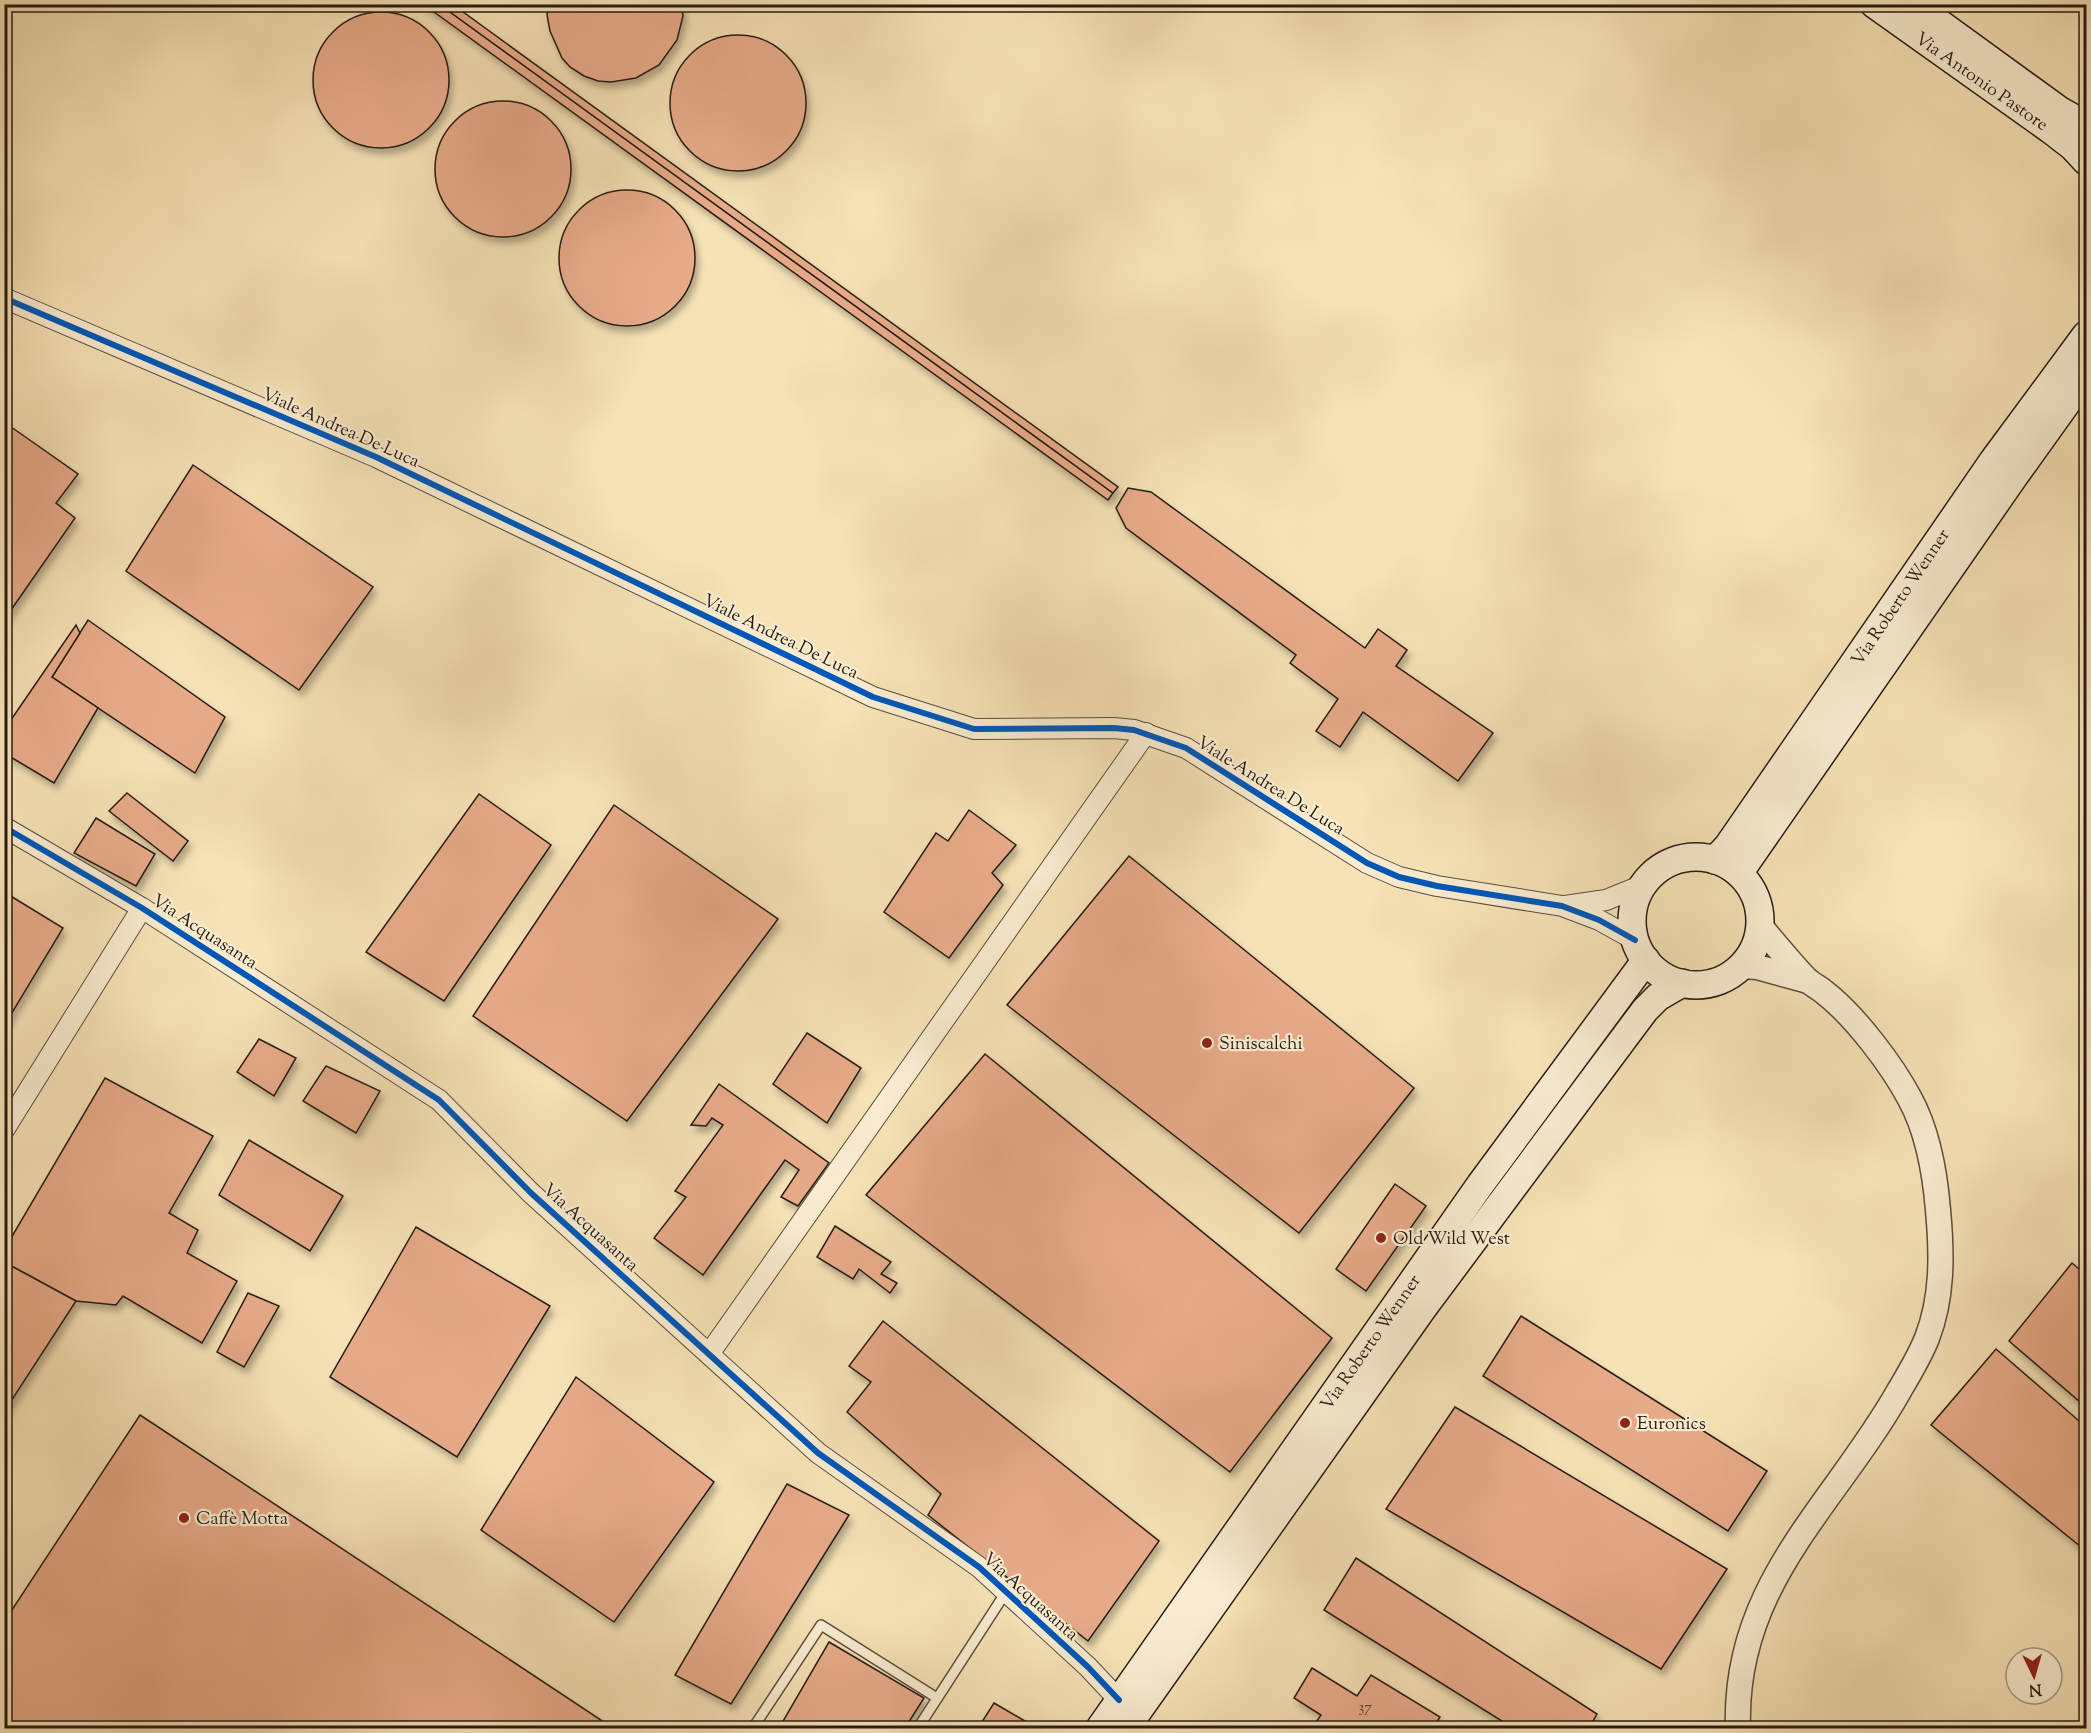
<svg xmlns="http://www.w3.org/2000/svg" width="2091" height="1733" viewBox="0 0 2091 1733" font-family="'Sorts Mill Goudy',serif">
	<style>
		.building { fill: #e7aa88; stroke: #271b14; stroke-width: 1.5; filter: url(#shadow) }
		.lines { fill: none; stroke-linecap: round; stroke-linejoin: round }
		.service-casing { stroke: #5b4d3c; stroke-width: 12 }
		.minor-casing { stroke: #5b4d3c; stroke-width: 22 }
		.tertiary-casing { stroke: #5b4d3c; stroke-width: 27 }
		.secondary-casing { stroke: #271b14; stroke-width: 30 }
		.service { stroke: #f9ecd0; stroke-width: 9 }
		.minor { stroke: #f9ecd0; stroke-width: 20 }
		.tertiary { stroke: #f9ecd0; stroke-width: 24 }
		.secondary { stroke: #f9ecd0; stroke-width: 27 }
		.cycleway-casing { stroke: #f9ecd0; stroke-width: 10 }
		.cycleway { stroke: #0057b8; stroke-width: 6 }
		.poi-dot { fill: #8f2418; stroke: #f9ecd0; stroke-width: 2 }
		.labels { text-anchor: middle; stroke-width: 4.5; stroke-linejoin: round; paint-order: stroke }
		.number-label { font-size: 15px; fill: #573f31 }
		.street-label { font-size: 18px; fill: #271b14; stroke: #f9ecd0 }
		.poi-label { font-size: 18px; fill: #271b14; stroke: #f9ecd0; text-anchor: start }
	</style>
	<defs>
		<filter id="shadow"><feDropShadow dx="3.5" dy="6" stdDeviation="3" flood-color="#0004"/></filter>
	</defs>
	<rect width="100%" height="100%" fill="#f6e2b6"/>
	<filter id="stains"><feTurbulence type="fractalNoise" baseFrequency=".00333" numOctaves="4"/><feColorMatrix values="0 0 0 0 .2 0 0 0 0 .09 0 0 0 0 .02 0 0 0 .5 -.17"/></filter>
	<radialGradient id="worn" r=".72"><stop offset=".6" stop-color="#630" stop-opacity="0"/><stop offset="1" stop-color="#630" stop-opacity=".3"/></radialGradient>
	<g class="building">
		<path d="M423 4H439L1113 493 1108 500Z"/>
		<path d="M439 4H452L1118 487 1113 493Z"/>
		<path d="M549 4H681L683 16 677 40 659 65 636 78 611 82 598 81 584 76 570 67 562 58 550 31 547 15Z"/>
		<circle cx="381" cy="80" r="68"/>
		<circle cx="738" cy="103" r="68"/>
		<circle cx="503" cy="169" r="68"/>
		<circle cx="627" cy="258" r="68"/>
		<path d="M4 422 78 474 56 503 75 518 4 620Z"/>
		<path d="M193 465 373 587 299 690 126 571Z"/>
		<path d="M1128 488 1151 492 1365 648 1378 629 1407 650 1396 666 1493 733 1458 781 1363 712 1340 747 1316 731 1338 699 1290 663 1296 655 1126 528 1116 508Z"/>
		<path d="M88 620 225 717 195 773 52 677Z"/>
		<path d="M76 625 80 633 52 677 98 708 54 783 4 753V730Z"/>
		<path d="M127 793 188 841 173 861 109 811Z"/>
		<path d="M479 794 551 845 444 1001 366 952Z"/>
		<path d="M614 805 778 919 627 1121 473 1016Z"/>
		<path d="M969 810 1016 845 992 873 1003 885 949 958 884 912 936 833 948 841Z"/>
		<path d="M96 818 155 854 136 886 74 853Z"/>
		<path d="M1129 856 1414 1088 1299 1233 1007 1005Z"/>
		<path d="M4 892 63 928 4 1026Z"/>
		<path d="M807 1033 861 1068 827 1123 773 1084Z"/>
		<path d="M259 1039 296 1058 274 1096 237 1072Z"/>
		<path d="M985 1054 1332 1338 1230 1472 866 1195Z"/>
		<path d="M326 1066 380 1091 356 1133 303 1101Z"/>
		<path d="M105 1078 213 1136 169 1213 198 1230 187 1253 237 1281 202 1343 123 1296 116 1305 76 1301 4 1262V1250Z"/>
		<path d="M719 1084 829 1163 798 1206 781 1197 799 1170 785 1160 703 1275 654 1238 686 1197 675 1191 723 1125 712 1118 706 1126 691 1125Z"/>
		<path d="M249 1140 343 1196 310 1251 219 1195Z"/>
		<path d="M1395 1184 1426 1206 1366 1291 1336 1269Z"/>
		<path d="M835 1226 891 1262 881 1274 897 1283 890 1293 859 1269 853 1279 817 1257Z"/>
		<path d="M416 1227 550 1306 457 1457 330 1377Z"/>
		<path d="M4 1262 76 1301 4 1412Z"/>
		<path d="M2072 1263 2086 1275V1407L2009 1341Z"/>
		<path d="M248 1293 279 1306 244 1367 217 1352Z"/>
		<path d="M1521 1316 1767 1471 1728 1531 1483 1376Z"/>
		<path d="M883 1321 1159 1541 1088 1641 928 1515 941 1494 847 1412 871 1382 849 1366Z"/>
		<path d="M1996 1349 2086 1427V1551L1931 1425Z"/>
		<path d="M576 1377 714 1482 614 1622 481 1530Z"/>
		<path d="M1455 1407 1727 1569 1661 1669 1386 1509Z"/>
		<path d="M140 1415 613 1728H4V1622Z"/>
		<path d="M787 1484 849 1515 731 1704 675 1675Z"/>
		<path d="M1356 1558 1597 1714 1589 1728H1513L1324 1610Z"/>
		<path d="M829 1642 924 1698 905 1728H779Z"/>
		<path d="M1312 1668 1357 1696 1371 1675 1440 1717 1433 1728H1312L1321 1715 1294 1698Z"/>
		<path d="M994 1703 1037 1728H978Z"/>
	</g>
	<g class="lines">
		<g class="service-casing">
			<g id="service">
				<path d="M753 1728 821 1625 937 1698"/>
				<path d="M918 1728 1006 1592"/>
			</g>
		</g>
		<g class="minor-casing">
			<g id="minor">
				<path d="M4 298 376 457 873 697 974 729 1114 728 1134 730 1186 748 1367 863 1399 877 1437 886 1562 906 1599 920 1635 940"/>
				<path d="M4 827 142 908 439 1100 531 1193 818 1453 979 1567 1088 1667 1119 1700"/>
				<path d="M1565 906 1606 900 1643 885"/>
				<path d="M4 1130 142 908"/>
				<path d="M709 1354 1146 733"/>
			</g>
		</g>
		<g class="tertiary-casing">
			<g id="tertiary">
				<path d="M1742 966 1757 967 1808 981"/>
				<path d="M1738 1728C1733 1584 1834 1506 1899 1391 1909 1374 1920 1356 1927 1338 1943 1297 1942 1253 1938 1210 1935 1173 1928 1132 1910 1099 1892 1065 1855 1016 1824 992 1818 987 1811 984 1805 978 1790 962 1775 944 1760 926"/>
			</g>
		</g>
		<g class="secondary-casing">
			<g id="secondary">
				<path d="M1874 4 2051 130 2073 147 2086 161"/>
				<path d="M1913 4 2059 110 2075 119 2086 124"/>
				<circle cx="1696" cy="921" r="64"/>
				<path d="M1715 860 1728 846 1993 461 2086 335"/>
				<path d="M1739 873 2013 478 2086 376"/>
				<path d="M1100 1728 1480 1185 1646 960"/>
				<path d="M1126 1728 1423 1308 1645 1010 1658 997 1682 983"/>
			</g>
		</g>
		<use href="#service" class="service"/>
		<use href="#minor" class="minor"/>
		<use href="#tertiary" class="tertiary"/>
		<use href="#secondary" class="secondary"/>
		<g class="cycleway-casing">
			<g id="cycleway">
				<path d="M4 298 376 457 873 697 974 729 1114 728 1134 730 1186 748 1367 863 1399 877 1437 886 1562 906 1599 920 1635 940"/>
				<path d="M4 827 142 908 439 1100 531 1193 818 1453 979 1567 1088 1667 1119 1700"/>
			</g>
		</g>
		<use href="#cycleway" class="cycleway"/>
	</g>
	<g class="poi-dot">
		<circle cx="1207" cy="1043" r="6"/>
		<circle cx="1381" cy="1238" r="6"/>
		<circle cx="1625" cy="1423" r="6"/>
		<circle cx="184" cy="1518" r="6"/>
	</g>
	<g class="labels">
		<g class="number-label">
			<text x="1365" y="1712">37</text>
		</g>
		<g class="street-label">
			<text transform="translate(1982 81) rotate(35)" y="6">Via Antonio Pastore</text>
			<text transform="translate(341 427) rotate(24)" y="6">Viale Andrea De Luca</text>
			<text transform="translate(1900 597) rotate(-56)" y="6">Via Roberto Wenner</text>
			<text transform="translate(781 636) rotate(26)" y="6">Viale Andrea De Luca</text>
			<text transform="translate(1271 785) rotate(32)" y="6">Viale Andrea De Luca</text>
			<text transform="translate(205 931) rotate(33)" y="6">Via Acquasanta</text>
			<text transform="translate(591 1227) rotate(42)" y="6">Via Acquasanta</text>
			<text transform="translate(1370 1342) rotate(-55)" y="6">Via Roberto Wenner</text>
			<text transform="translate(1031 1596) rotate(42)" y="6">Via Acquasanta</text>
		</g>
		<g class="poi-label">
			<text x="1219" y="1049">Siniscalchi</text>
			<text x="1393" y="1244">Old Wild West</text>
			<text x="1637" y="1429">Euronics</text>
			<text x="196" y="1524">Caffè Motta</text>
		</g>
	</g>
	<rect width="2091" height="1733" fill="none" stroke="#f6e2b6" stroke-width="24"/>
	<rect x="6" y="6" width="2079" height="1721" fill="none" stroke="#271b14" stroke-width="3"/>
	<rect x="12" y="12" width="2067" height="1709" fill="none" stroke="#271b14" stroke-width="1.5"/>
	<g transform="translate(2034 1676) rotate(175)"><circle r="28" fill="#f9ecd0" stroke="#a59885" stroke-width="1.5"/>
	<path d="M0-4.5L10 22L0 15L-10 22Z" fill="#8f2418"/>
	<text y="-9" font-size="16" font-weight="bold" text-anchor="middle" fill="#271b14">N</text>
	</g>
	<rect width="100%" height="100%" filter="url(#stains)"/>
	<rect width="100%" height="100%" fill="url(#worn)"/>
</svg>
